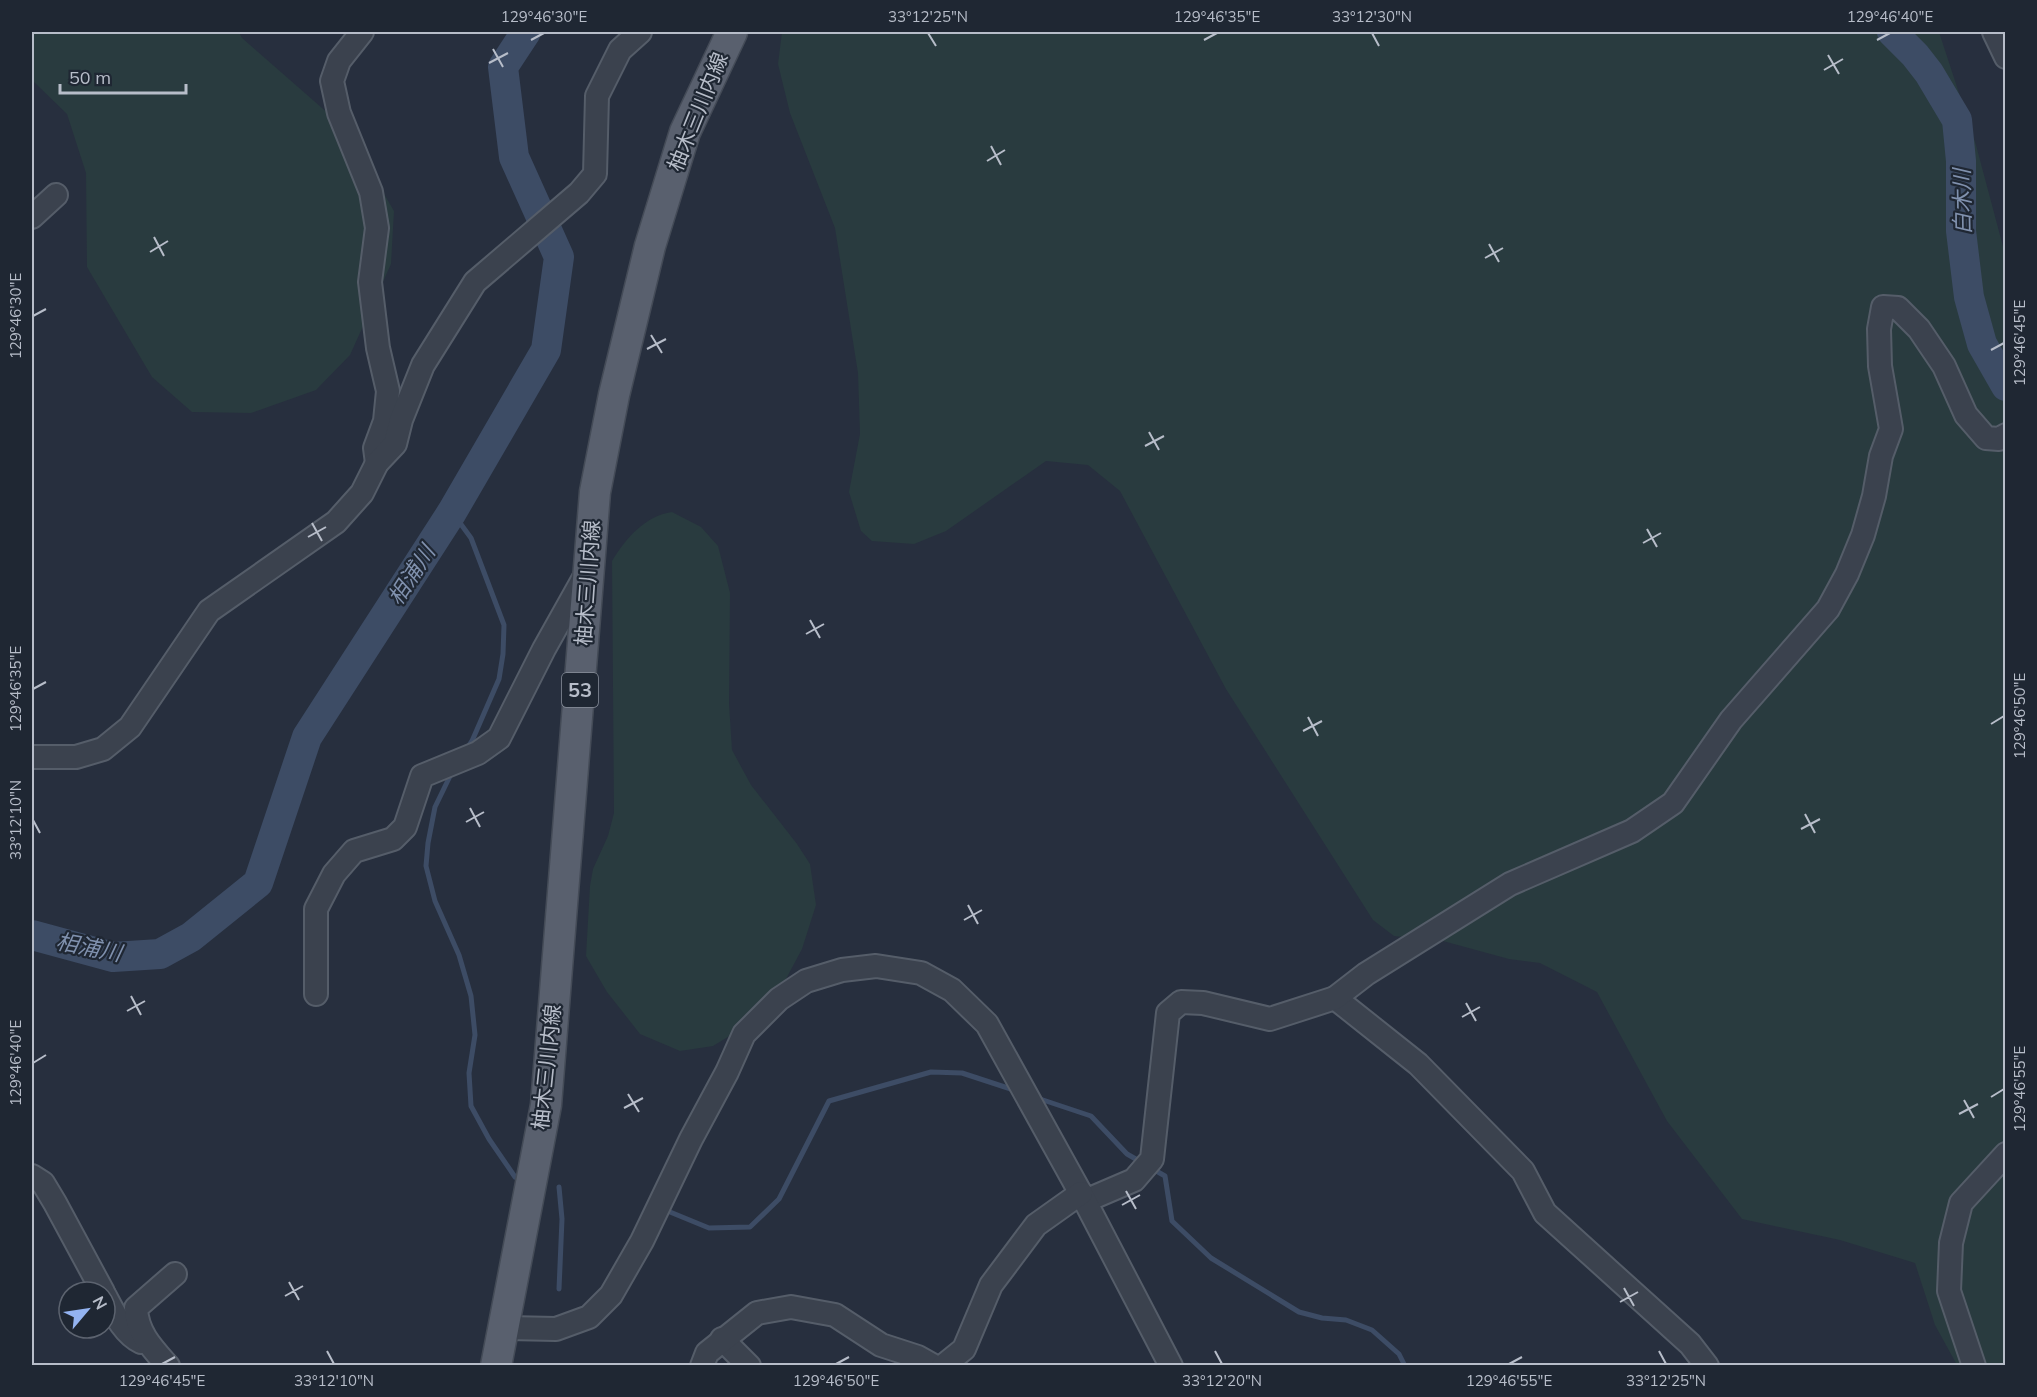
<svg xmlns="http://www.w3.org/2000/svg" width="2037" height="1397" viewBox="0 0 2037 1397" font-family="Mulish,'Noto Sans JP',sans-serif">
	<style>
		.green { fill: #293b3f }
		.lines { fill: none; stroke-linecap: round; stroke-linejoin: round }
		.stream { stroke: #3d4c65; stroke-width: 5 }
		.river { stroke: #3d4c65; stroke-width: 30 }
		.minor-casing { stroke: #555d69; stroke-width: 26 }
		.major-casing { stroke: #444b57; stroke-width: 33 }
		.minor { stroke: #3b424e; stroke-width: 22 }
		.major { stroke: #59606e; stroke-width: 30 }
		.ticks { fill: none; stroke: #b7bdc9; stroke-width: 2 }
		.labels { text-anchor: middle; stroke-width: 4.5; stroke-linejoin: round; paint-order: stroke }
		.shield { fill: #1f2733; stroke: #89909c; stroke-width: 1.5 }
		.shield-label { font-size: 20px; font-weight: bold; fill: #b7bdc9 }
		.street-label { font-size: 21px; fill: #b7bdc9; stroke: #1f2733 }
		.water-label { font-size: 22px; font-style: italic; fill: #8091ae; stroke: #1f2733 }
		.neatline { fill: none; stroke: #b7bdc9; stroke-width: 2 }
		.ticks-label { font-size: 15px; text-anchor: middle; fill: #b7bdc9 }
	</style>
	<rect width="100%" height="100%" fill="#272f3e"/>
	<g class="green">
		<path d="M32 32H239L242 38 346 129 394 211 391 264 350 355 316 390 251 413 192 412 152 377 87 267 86 173 67 114 32 80Z"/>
		<path d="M782 32H1939L1976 145 2005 254V1365H1957L1935 1325 1915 1263 1840 1240 1742 1219 1667 1121 1597 992 1540 963 1509 959 1443 941 1394 936 1373 920 1226 689 1120 491 1088 465 1046 461 946 531 914 544 872 541 861 531 849 492 860 434 858 373 835 228 790 113 778 64Z"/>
		<path d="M672 512 701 527 718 546 730 593 729 704 732 750 751 785 797 844 810 864 816 905 802 949 779 992 741 1029 713 1046 680 1051 640 1034 607 992 586 956 590 886 593 869 608 836 614 813 612 561C626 538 645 516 672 512Z"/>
	</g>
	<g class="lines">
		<g class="stream">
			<path d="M452 512 471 538 504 625 503 654 499 679 472 741 466 750"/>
			<path d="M453 770 435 807 428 843 426 866 435 901 459 955 471 996 475 1035 469 1073 471 1106 489 1139 515 1177"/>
			<path d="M1037 1098 1091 1116 1127 1154 1141 1162"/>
			<path d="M1151 1168 1165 1176 1172 1221 1211 1258 1299 1312 1322 1318 1346 1320 1372 1330 1399 1354 1405 1366"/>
			<path d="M559 1187 562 1219 559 1289"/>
			<path d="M670 1212 709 1228 750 1227 779 1199 829 1101 931 1072 962 1073 1017 1091"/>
		</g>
		<g class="river">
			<path d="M1892 32 1915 55 1929 73 1957 120 1961 161V231L1969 297 1982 344 2006 386"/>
			<path d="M32 935 113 957 160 954 191 937 258 883 307 737 452 512 546 350 559 257 514 157 503 67 526 32"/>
		</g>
		<g class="minor-casing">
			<g id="minor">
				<path d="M362 32 339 61 332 81 339 113 371 192 377 228 370 282 378 348 388 391 385 421 375 448 377 463"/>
				<path d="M1994 32 2006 57"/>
				<path d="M32 217 56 195"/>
				<path d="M32 757H76L103 749 130 727 209 611 336 522 362 493 377 463 395 444 401 420 423 365 475 282 579 193 595 174 597 96 620 50 640 32"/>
				<path d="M316 994V909L334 874 354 851 393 839 405 827 422 776 478 753 499 738 544 649 586 574"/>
				<path d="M1335 998 1418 1064 1523 1171 1545 1213 1690 1344 1707 1366"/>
				<path d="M32 1176 43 1183 55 1203 103 1292"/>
				<path d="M1085 1201 1134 1180 1152 1159 1168 1013 1181 1002 1203 1003 1270 1019 1335 998 1366 974 1510 884 1632 831 1673 803 1731 720 1828 609 1847 574 1863 535 1874 496 1881 456 1891 429 1880 366 1879 329 1883 307 1898 308 1919 329 1944 366 1966 415 1986 438 1999 439 2006 435"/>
				<path d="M105 1296C114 1313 124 1334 141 1342"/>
				<path d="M503 1328 556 1329 589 1317 611 1295 642 1241 691 1139 727 1072 744 1034 779 999 806 981 842 970 876 966 921 973 952 990 987 1024 1085 1201 1171 1366"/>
				<path d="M722 1339 749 1366"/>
				<path d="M168 1366C152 1348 137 1333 136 1308L175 1274"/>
				<path d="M702 1366 707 1353 757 1313 791 1307 835 1315 881 1345 918 1357 934 1366"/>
				<path d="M943 1366 964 1349 991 1285 1036 1225 1081 1193"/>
				<path d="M1974 1366 1949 1291 1951 1243 1961 1203 2006 1154"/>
			</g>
		</g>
		<g class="major-casing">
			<path id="major" d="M496 1366 546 1105 595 492 614 395 650 246 685 132 732 32"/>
		</g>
		<use href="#minor" class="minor"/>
		<use href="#major" class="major"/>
	</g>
	<path class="ticks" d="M928 33 936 46M1372 33 1379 46M531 40 544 33M1204 40 1217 33M1877 40 1890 33M493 49 503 67M1828 55 1839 74M489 63 508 53M1824 70 1843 59M991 146 1001 165M987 161 1005 150M154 237 164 256M1489 244 1499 262M150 252 168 241M1485 258 1503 248M33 316 46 309M651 335 662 353M647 349 666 339M1991 350 2004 343M1149 432 1159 450M1145 446 1164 436M312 523 322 541M1647 529 1657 547M308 537 326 527M1643 543 1661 533M810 620 820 638M806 634 824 624M33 689 46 682M1308 717 1318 736M1991 724 2004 716M1303 731 1322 721M470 808 480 827M1805 814 1815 833M33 820 40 833M466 822 484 812M1801 829 1820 819M968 905 978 924M964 920 982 910M131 996 141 1015M1466 1003 1476 1021M127 1011 145 1001M1462 1017 1480 1007M33 1063 46 1055M628 1094 639 1112M1991 1097 2004 1089M1964 1100 1974 1118M624 1108 643 1098M1959 1114 1978 1104M1126 1191 1136 1209M1122 1205 1140 1195M289 1282 299 1300M1624 1288 1634 1306M285 1296 303 1286M1620 1302 1638 1292M327 1351 334 1364M1215 1351 1222 1364M1659 1351 1666 1364M162 1364 175 1357M836 1364 849 1357M1509 1364 1522 1357"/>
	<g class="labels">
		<rect class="shield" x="562" y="673" width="36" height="34" rx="4.5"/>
		<g class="shield-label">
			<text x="580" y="697">53</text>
		</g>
		<g class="street-label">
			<text transform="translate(698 112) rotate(-68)" y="7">柚木三川内線</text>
			<text transform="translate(588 583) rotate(-86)" y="7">柚木三川内線</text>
			<text transform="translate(547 1067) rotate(-84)" y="7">柚木三川内線</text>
		</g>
		<g class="water-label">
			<text transform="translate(1962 202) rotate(-91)" y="8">白木川</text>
			<text transform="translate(411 575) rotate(-57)" y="8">相浦川</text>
			<text transform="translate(89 947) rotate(11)" y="8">相浦川</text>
		</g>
	</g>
	<rect width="2037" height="1397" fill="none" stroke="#1f2733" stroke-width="66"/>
	<g transform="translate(87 1310) rotate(61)"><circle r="28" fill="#1f2733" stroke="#5c636f" stroke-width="1.5"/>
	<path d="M0-4.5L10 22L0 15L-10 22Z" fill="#93b3f1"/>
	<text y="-9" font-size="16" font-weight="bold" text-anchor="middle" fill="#b7bdc9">N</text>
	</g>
	<path d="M60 84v9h126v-9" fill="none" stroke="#b7bdc9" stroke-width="3"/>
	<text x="69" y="84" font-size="18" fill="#b7bdc9" stroke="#1f2733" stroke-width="4.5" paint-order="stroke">50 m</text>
	<rect x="33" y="33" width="1971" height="1331" class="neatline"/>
	<g class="ticks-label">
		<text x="544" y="22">129°46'30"E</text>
		<text x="928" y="22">33°12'25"N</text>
		<text x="1217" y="22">129°46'35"E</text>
		<text x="1372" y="22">33°12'30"N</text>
		<text x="1890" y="22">129°46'40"E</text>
		<text transform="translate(16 316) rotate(-90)" y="5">129°46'30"E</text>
		<text transform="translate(2020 343) rotate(-90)" y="5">129°46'45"E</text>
		<text transform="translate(16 689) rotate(-90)" y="5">129°46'35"E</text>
		<text transform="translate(2020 716) rotate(-90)" y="5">129°46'50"E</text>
		<text transform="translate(16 820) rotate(-90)" y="5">33°12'10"N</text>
		<text transform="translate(16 1063) rotate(-90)" y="5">129°46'40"E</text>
		<text transform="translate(2020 1089) rotate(-90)" y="5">129°46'55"E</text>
		<text x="162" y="1386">129°46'45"E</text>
		<text x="334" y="1386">33°12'10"N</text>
		<text x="836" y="1386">129°46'50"E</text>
		<text x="1222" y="1386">33°12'20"N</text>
		<text x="1509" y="1386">129°46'55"E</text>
		<text x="1666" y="1386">33°12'25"N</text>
	</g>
</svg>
